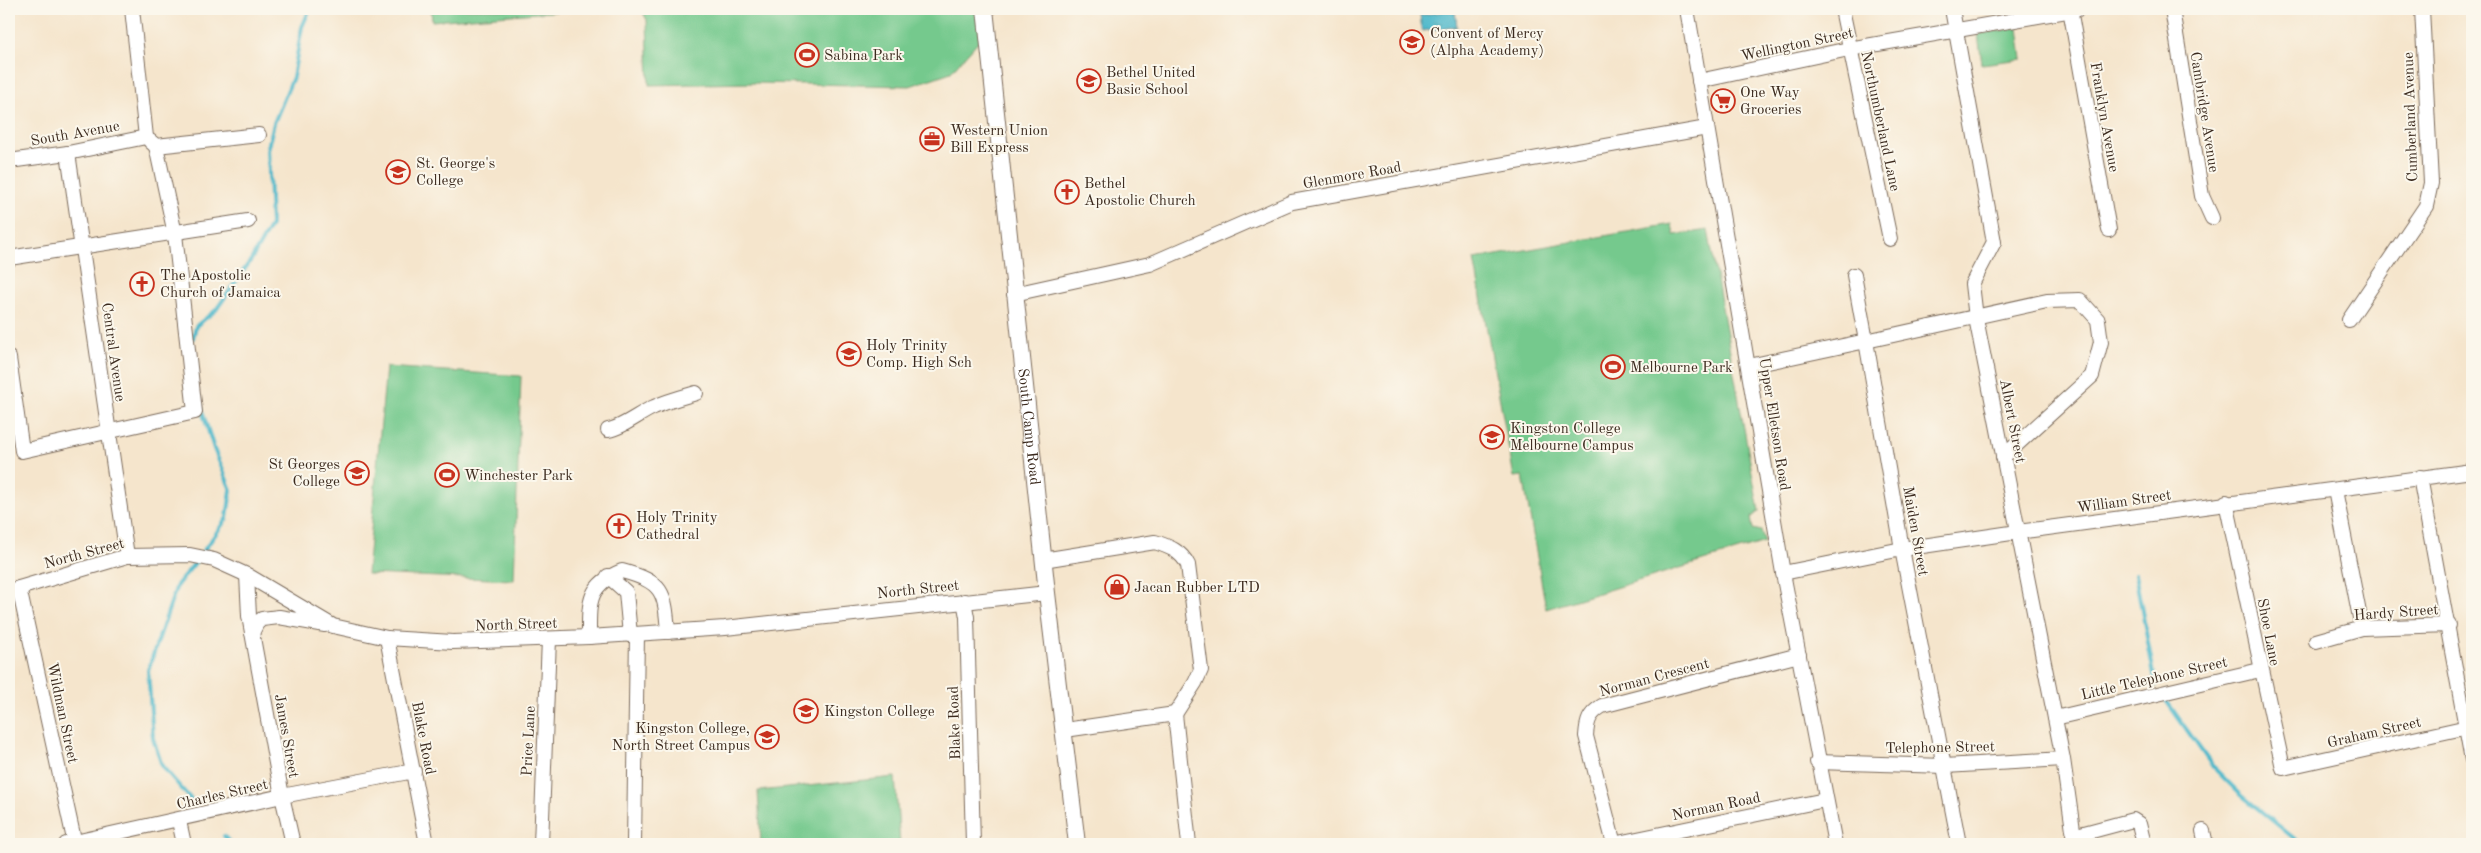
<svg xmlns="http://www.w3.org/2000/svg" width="2481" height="853" viewBox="0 0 2481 853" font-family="'Old Standard TT',serif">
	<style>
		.green { fill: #74c98d; stroke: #587a56 }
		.water { fill: url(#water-ripples); stroke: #447174 }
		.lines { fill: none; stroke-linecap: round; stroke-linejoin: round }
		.stream { stroke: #4db8ca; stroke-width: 4 }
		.minor-casing { stroke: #7c6b5b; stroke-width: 16 }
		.major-casing { stroke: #7c6b5b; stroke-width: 18 }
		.minor { stroke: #fff; stroke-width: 14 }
		.major { stroke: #fff; stroke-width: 16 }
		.labels { text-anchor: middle; stroke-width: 4; stroke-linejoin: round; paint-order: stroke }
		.poi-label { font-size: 15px; fill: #3b2a1e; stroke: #fbf7ec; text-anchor: start }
		.street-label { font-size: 15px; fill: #3b2a1e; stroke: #fbf7ec }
	</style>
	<defs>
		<pattern id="water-ripples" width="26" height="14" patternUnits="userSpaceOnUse" patternTransform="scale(1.25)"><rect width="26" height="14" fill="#4db8ca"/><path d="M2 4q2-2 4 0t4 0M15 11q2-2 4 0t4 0" fill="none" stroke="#4196a3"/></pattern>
	</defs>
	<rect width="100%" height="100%" fill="#fbf7ec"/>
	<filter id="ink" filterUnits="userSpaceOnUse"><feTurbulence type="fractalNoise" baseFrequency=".02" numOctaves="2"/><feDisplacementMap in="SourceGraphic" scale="10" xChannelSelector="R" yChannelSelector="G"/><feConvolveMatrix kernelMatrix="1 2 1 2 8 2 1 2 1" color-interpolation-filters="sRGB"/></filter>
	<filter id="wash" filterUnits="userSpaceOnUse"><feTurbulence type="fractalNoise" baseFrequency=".0096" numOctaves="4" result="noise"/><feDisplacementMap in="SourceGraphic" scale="20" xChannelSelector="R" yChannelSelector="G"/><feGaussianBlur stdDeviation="1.12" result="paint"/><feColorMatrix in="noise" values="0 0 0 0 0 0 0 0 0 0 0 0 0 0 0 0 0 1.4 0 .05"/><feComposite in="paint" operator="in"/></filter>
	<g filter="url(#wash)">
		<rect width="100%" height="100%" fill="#f5e5cc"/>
		<g class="green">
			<path d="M431 9H563V11L432 21Z"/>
			<path d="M641 9H978L982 37 951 72 910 86 753 83 649 85 647 20Z"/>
			<path d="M2018 28 2022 59 1982 64 1978 34Z"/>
			<path d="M1672 224 1674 235 1708 230 1759 511 1751 518 1753 529 1761 531 1765 542 1546 609 1523 476 1514 477 1474 259Z"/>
			<path d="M386 367 521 376 514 580 367 574Z"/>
			<path d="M895 777 900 844H761L758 791Z"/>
		</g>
		<path class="water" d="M1455 10 1457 27 1422 31 1420 15Z"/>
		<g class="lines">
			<g class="stream">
				<path d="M193 338 196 326 216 310 251 260 271 225 268 147 274 123 293 77 302 27 310 9"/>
				<path d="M200 404 214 449 231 490 227 518 202 553"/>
				<path d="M2135 574 2156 685"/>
				<path d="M2165 699 2213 767 2240 794 2301 844"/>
				<path d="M195 804 162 766 153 738 148 670 177 585 198 559"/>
				<path d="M224 836 231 844"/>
			</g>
		</g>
	</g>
	<g filter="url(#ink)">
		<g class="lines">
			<g class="minor-casing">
				<g id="minor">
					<path d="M132 9 146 137"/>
					<path d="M1687 9 1783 573 1835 844"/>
					<path d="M1842 9 1890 239"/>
					<path d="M1952 9 1994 242 1972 284 1976 318 2063 759 2075 844"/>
					<path d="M2070 9 2109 230"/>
					<path d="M2172 9 2202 196 2212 218"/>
					<path d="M1699 81 1849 49 2078 9"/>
					<path d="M150 141 156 146 259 135"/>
					<path d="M68 153 127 556"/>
					<path d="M9 161 68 153 146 137"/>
					<path d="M9 258 248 221"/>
					<path d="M1854 275 1866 341 2047 301 2080 300 2098 320 2101 342 2092 376 2003 457"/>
					<path d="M1014 294 1150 264 1292 202 1707 128"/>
					<path d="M2349 320 2426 206 2431 183 2422 9"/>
					<path d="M9 358 22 451 195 412 175 234 156 146"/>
					<path d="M1749 366 1866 341 1902 549 1959 844"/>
					<path d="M608 430C622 428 640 413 654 407 667 401 682 397 696 393"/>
					<path d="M2420 477 2472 760"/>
					<path d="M2335 490 2362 628"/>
					<path d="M2226 502 2283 768 2472 726"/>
					<path d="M1043 560 1155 542C1170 547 1181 551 1188 565L1201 670 1195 683 1175 714"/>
					<path d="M1783 573 1902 549 2018 532 2472 471"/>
					<path d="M247 575 249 616 282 796 293 844"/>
					<path d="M608 576 626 592 630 635"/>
					<path d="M19 588 75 844"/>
					<path d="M9 591 127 556 190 555 214 560 247 575 333 626 387 638 453 642 589 637 725 628 1047 593"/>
					<path d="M964 601 967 617 973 844"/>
					<path d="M252 633 257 623 262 619 279 617 325 625"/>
					<path d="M589 637C589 603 587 585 622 571 663 582 665 591 668 632"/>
					<path d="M387 638 427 844"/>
					<path d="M2316 641 2362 628 2449 625"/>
					<path d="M2055 718 2260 670"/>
					<path d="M1065 730 1175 714 1189 844"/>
					<path d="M1817 762 1945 766 2063 759"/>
					<path d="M179 821 184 844"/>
					<path d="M2203 831 2206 844"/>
					<path d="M2073 836 2133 820 2139 824 2144 844"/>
					<path d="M66 844 282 796 414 771"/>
					<path d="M541 844 549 639"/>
					<path d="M634 844 637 634"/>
					<path d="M1613 844 1825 800"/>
					<path d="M1614 844 1586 736C1587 721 1589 714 1602 706L1799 655"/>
				</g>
			</g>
			<g class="major-casing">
				<g id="major">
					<path id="s1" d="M985 9 1047 593 1077 844"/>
				</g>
			</g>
			<use href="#minor" class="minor"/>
			<use href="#major" class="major"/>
		</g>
	</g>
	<defs>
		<g id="school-ring" transform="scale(1.25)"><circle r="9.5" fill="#fbf7ec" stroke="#c8321e" stroke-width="1.5"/><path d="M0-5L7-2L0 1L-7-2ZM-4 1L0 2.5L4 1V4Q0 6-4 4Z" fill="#c8321e"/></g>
		<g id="stadium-ring" transform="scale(1.25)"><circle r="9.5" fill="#fbf7ec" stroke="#c8321e" stroke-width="1.5"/><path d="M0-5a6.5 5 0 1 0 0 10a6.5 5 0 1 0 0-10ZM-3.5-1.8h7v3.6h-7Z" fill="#c8321e"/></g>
		<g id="supermarket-ring" transform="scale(1.25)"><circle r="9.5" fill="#fbf7ec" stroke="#c8321e" stroke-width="1.5"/><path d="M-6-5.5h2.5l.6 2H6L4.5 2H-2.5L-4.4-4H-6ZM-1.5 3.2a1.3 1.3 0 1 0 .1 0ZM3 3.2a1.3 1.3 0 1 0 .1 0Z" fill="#c8321e"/></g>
		<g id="office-ring" transform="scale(1.25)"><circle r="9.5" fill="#fbf7ec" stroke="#c8321e" stroke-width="1.5"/><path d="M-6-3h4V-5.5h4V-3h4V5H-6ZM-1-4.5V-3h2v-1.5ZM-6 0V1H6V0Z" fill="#c8321e"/></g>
		<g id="church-ring" transform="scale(1.25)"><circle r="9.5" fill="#fbf7ec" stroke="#c8321e" stroke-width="1.5"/><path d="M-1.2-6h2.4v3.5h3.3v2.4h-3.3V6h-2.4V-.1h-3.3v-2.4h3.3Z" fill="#c8321e"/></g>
		<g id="shop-ring" transform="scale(1.25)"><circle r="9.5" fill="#fbf7ec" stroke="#c8321e" stroke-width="1.5"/><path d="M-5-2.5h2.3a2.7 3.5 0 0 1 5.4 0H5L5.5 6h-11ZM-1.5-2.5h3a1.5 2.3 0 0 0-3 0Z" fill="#c8321e"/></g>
	</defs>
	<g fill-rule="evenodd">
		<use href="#school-ring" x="1412" y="42"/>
		<use href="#stadium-ring" x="807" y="55"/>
		<use href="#school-ring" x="1089" y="81"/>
		<use href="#supermarket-ring" x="1723" y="101"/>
		<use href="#office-ring" x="932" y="139"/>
		<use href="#school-ring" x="398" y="172"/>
		<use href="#church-ring" x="1067" y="192"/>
		<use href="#church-ring" x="142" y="284"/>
		<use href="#school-ring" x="849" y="354"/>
		<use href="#stadium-ring" x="1613" y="367"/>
		<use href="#school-ring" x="1492" y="437"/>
		<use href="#school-ring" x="357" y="473"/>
		<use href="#stadium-ring" x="447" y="475"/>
		<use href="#church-ring" x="619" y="526"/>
		<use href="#shop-ring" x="1117" y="587"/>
		<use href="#school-ring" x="806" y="711"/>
		<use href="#school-ring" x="767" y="737"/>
	</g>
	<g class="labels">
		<g class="poi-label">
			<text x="1430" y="38">Convent of Mercy<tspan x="1430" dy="17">(Alpha Academy)</tspan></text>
			<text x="824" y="60">Sabina Park</text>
			<text x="1106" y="77">Bethel United<tspan x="1106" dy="17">Basic School</tspan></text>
			<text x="1740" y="97">One Way<tspan x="1740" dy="17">Groceries</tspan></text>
			<text x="950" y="135">Western Union<tspan x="950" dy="17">Bill Express</tspan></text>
			<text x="416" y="168">St. George's<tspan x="416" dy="17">College</tspan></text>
			<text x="1084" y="188">Bethel<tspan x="1084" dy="17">Apostolic Church</tspan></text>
			<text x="160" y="280">The Apostolic<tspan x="160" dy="17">Church of Jamaica</tspan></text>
			<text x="866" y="350">Holy Trinity<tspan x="866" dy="17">Comp. High Sch</tspan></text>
			<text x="1630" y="372">Melbourne Park</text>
			<text x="1510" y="433">Kingston College<tspan x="1510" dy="17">Melbourne Campus</tspan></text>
			<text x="340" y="469" text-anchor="end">St Georges<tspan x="340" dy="17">College</tspan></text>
			<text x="464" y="480">Winchester Park</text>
			<text x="636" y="522">Holy Trinity<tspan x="636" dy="17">Cathedral</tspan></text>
			<text x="1134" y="592">Jacan Rubber LTD</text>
			<text x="824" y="716">Kingston College</text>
			<text x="750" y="733" text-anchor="end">Kingston College,<tspan x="750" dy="17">North Street Campus</tspan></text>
		</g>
		<g class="street-label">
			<text transform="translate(1797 44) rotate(-12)" y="5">Wellington Street</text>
			<text transform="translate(2205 112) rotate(81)" y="5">Cambridge Avenue</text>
			<text transform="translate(2105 117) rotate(80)" y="5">Franklyn Avenue</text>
			<text transform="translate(2410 117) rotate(-92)" y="5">Cumberland Avenue</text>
			<text transform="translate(1881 121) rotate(78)" y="5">Northumberland Lane</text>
			<text transform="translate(75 133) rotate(-10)" y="5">South Avenue</text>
			<text transform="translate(1352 175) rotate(-10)" y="5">Glenmore Road</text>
			<text transform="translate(114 352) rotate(82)" y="5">Central Avenue</text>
			<text transform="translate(2013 421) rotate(79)" y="5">Albert Street</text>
			<text transform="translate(1775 424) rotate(81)" y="5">Upper Elletson Road</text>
			<text dy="5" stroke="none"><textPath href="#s1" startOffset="420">South Camp Road</textPath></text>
			<text transform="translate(2124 501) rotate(-8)" y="5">William Street</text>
			<text transform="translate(1916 531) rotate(80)" y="5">Maiden Street</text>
			<text transform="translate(84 553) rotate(-15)" y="5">North Street</text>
			<text transform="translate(918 589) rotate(-6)" y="5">North Street</text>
			<text transform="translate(2396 612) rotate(-4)" y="5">Hardy Street</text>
			<text transform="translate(516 624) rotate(-2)" y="5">North Street</text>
			<text transform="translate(2269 632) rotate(79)" y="5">Shoe Lane</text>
			<text transform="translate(1654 677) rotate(-15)" y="5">Norman Crescent</text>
			<text transform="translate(2154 678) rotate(-13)" y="5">Little Telephone Street</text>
			<text transform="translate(63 713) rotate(78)" y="5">Wildman Street</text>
			<text transform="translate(954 723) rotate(-92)" y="5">Blake Road</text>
			<text transform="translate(2374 732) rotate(-13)" y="5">Graham Street</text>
			<text transform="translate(287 736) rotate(80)" y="5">James Street</text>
			<text transform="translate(424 738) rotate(79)" y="5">Blake Road</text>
			<text transform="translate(528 741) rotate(-87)" y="5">Price Lane</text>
			<text transform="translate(1940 747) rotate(-1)" y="5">Telephone Street</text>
			<text transform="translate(222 794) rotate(-13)" y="5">Charles Street</text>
			<text transform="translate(1716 806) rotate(-12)" y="5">Norman Road</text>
		</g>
	</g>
	<rect width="2481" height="853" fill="none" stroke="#fbf7ec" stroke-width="30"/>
</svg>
